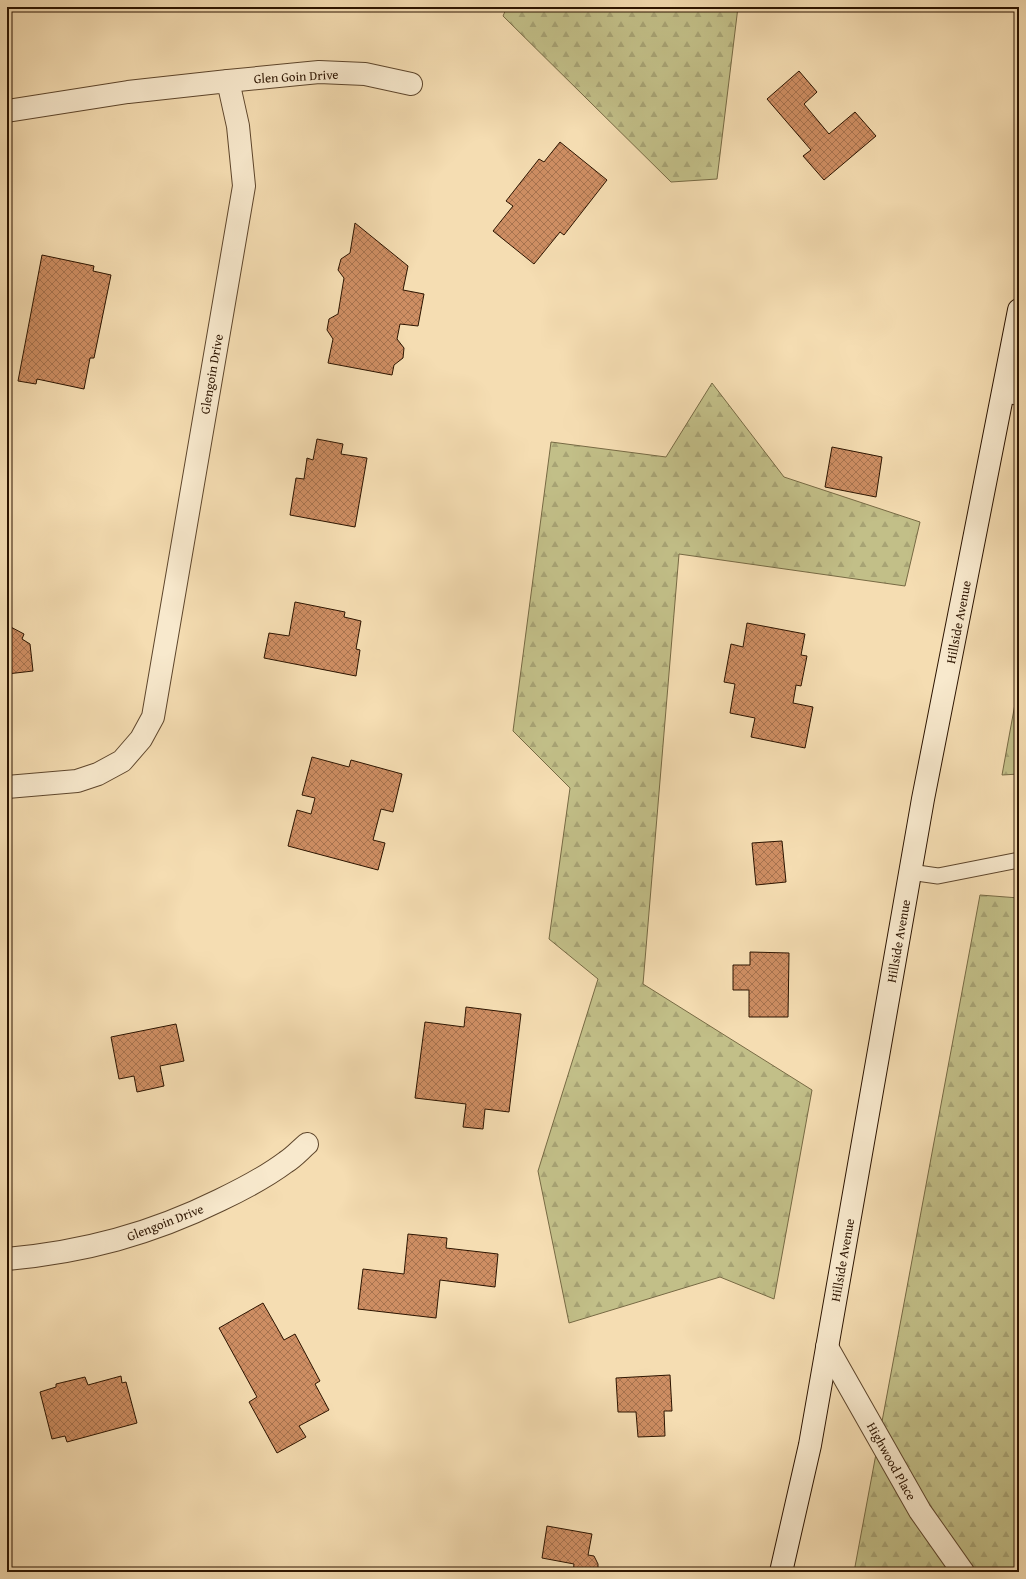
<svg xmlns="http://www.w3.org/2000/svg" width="1026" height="1579" viewBox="0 0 1026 1579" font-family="'Gentium Book Plus',serif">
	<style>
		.forest { fill: url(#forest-firs); stroke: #776a44 }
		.building { fill: url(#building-cross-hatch); stroke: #2c1400 }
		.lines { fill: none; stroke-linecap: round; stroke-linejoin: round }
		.lane-casing { stroke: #5e462c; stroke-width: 17 }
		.street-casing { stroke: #5e462c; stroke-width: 24 }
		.secondary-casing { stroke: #2c1400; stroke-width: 24 }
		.lane { stroke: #f8e9cd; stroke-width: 15 }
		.street { stroke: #f8e9cd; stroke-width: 22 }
		.secondary { stroke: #f8e9cd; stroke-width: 22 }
		.labels { text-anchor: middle; stroke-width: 3; stroke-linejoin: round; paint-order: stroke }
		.street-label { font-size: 13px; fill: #2c1400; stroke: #f8e9cd }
	</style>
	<defs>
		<pattern id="forest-firs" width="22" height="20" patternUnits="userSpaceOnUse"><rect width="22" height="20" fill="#c2bf88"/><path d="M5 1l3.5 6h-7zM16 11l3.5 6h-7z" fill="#a7a374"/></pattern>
		<pattern id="building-cross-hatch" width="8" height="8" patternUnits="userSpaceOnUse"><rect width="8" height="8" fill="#ce8e63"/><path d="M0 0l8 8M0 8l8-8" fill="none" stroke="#a7734f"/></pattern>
	</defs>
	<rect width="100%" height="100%" fill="#f5ddb2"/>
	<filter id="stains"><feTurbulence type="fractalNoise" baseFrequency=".005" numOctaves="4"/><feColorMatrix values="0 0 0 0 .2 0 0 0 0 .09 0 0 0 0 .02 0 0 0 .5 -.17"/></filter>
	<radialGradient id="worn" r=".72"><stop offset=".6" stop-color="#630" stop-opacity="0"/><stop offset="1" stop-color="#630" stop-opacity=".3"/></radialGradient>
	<g class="forest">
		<path d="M507 7H738L717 179 671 182 503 16Z"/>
		<path d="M712 383 784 477 920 522 905 586 679 554 643 984 812 1090 774 1299 720 1277 569 1323 538 1171 598 979 549 939 570 788 513 731 551 442 666 457Z"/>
		<path d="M1019 682V774L1002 775Z"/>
		<path d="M980 895 1019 898V1572H854Z"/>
	</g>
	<g class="building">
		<path d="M799 71 817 92 804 104 829 134 855 112 876 136 824 180 803 156 811 150 767 99Z"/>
		<path d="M560 142 607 180 564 235 560 232 534 264 493 231 513 206 506 201 539 159 544 162Z"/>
		<path d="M355 223 408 266 403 290 424 294 418 326 400 324 397 339 404 348 403 358 394 365 392 375 328 363 333 339 327 330 329 319 338 314 344 278 338 270 341 259 350 253Z"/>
		<path d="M42 255 94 266 93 271 111 275 94 358H90L84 389 37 379 36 384 18 381Z"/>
		<path d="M317 439 343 444 341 454 367 458 355 527 290 515 296 478 304 479 307 458 313 460Z"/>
		<path d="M832 447 882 457 876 497 825 487Z"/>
		<path d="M295 602 345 612 344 617 361 621 356 649 360 650 356 676 264 658 269 633 289 636Z"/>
		<path d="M747 623 805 634 801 655 807 656 801 686 796 685 793 703 813 707 805 748 751 737 755 718 730 713 735 684 724 682 731 644 743 647Z"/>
		<path d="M7 625 24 634 22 639 30 644 33 671 7 674Z"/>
		<path d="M312 757 349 767 351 760 402 774 393 812 381 809 373 840 385 843 378 870 288 846 297 810 311 814 315 798 302 795Z"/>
		<path d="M782 841 786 882 756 885 752 843Z"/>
		<path d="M750 952 789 953 788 1017H749V990H733V965H750Z"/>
		<path d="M466 1007 521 1014 509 1112 485 1109 483 1129 463 1127 466 1104 415 1098 425 1022 464 1027Z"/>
		<path d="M176 1024 184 1061 160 1066 164 1086 137 1092 134 1076 119 1079 111 1037Z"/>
		<path d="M408 1234 447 1238 446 1248 498 1254 495 1287 440 1280 436 1318 358 1309 363 1269 404 1274Z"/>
		<path d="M263 1303 284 1340 295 1334 320 1381 315 1384 329 1410 299 1426 306 1437 277 1453 249 1402 257 1397 219 1328Z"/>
		<path d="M670 1375 672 1411H664L665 1436 638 1437 636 1412H618L616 1378Z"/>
		<path d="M121 1376 122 1383 126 1382 137 1423 67 1442 65 1436 52 1439 40 1392 56 1387V1384L85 1377 88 1385Z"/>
		<path d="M547 1526 592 1534 588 1555 594 1556 598 1564V1572H573L574 1564 542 1558Z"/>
	</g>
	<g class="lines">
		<g class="lane-casing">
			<path id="lane" d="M910 872 938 876 1019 860"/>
		</g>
		<g class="street-casing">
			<g id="street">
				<path d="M228 81 319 72 365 74 411 84"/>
				<path d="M7 111 128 92 228 81 238 126 244 186 153 717 141 739 122 761 98 774 77 781 7 787"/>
				<path d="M1004 391 1019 394"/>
				<path d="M7 1259C84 1252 151 1234 220 1200 243 1189 266 1177 286 1162 294 1157 300 1150 307 1144"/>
				<path d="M827 1347 920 1511 963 1572"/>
			</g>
		</g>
		<g class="secondary-casing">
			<path id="secondary" d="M781 1572 810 1445 923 799 1019 310"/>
		</g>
		<use href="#lane" class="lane"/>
		<use href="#street" class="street"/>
		<use href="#secondary" class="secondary"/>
	</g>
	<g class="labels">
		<g class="street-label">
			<text transform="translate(296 76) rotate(-3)" y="5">Glen Goin Drive</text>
			<text transform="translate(211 374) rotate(-80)" y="5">Glengoin Drive</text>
			<text transform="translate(958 622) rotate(-79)" y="5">Hillside Avenue</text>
			<text transform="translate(898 941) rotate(-80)" y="5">Hillside Avenue</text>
			<text transform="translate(165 1222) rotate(-21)" y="5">Glengoin Drive</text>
			<text transform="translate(842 1260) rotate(-80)" y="5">Hillside Avenue</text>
			<text transform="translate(892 1461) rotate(61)" y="5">Highwood Place</text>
		</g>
	</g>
	<rect width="1026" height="1579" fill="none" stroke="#f5ddb2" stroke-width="24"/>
	<rect x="8" y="8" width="1010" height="1563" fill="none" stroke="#2c1400" stroke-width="2"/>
	<rect x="12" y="12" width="1002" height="1555" fill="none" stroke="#2c1400"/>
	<rect width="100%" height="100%" filter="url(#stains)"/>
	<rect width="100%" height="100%" fill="url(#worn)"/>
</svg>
